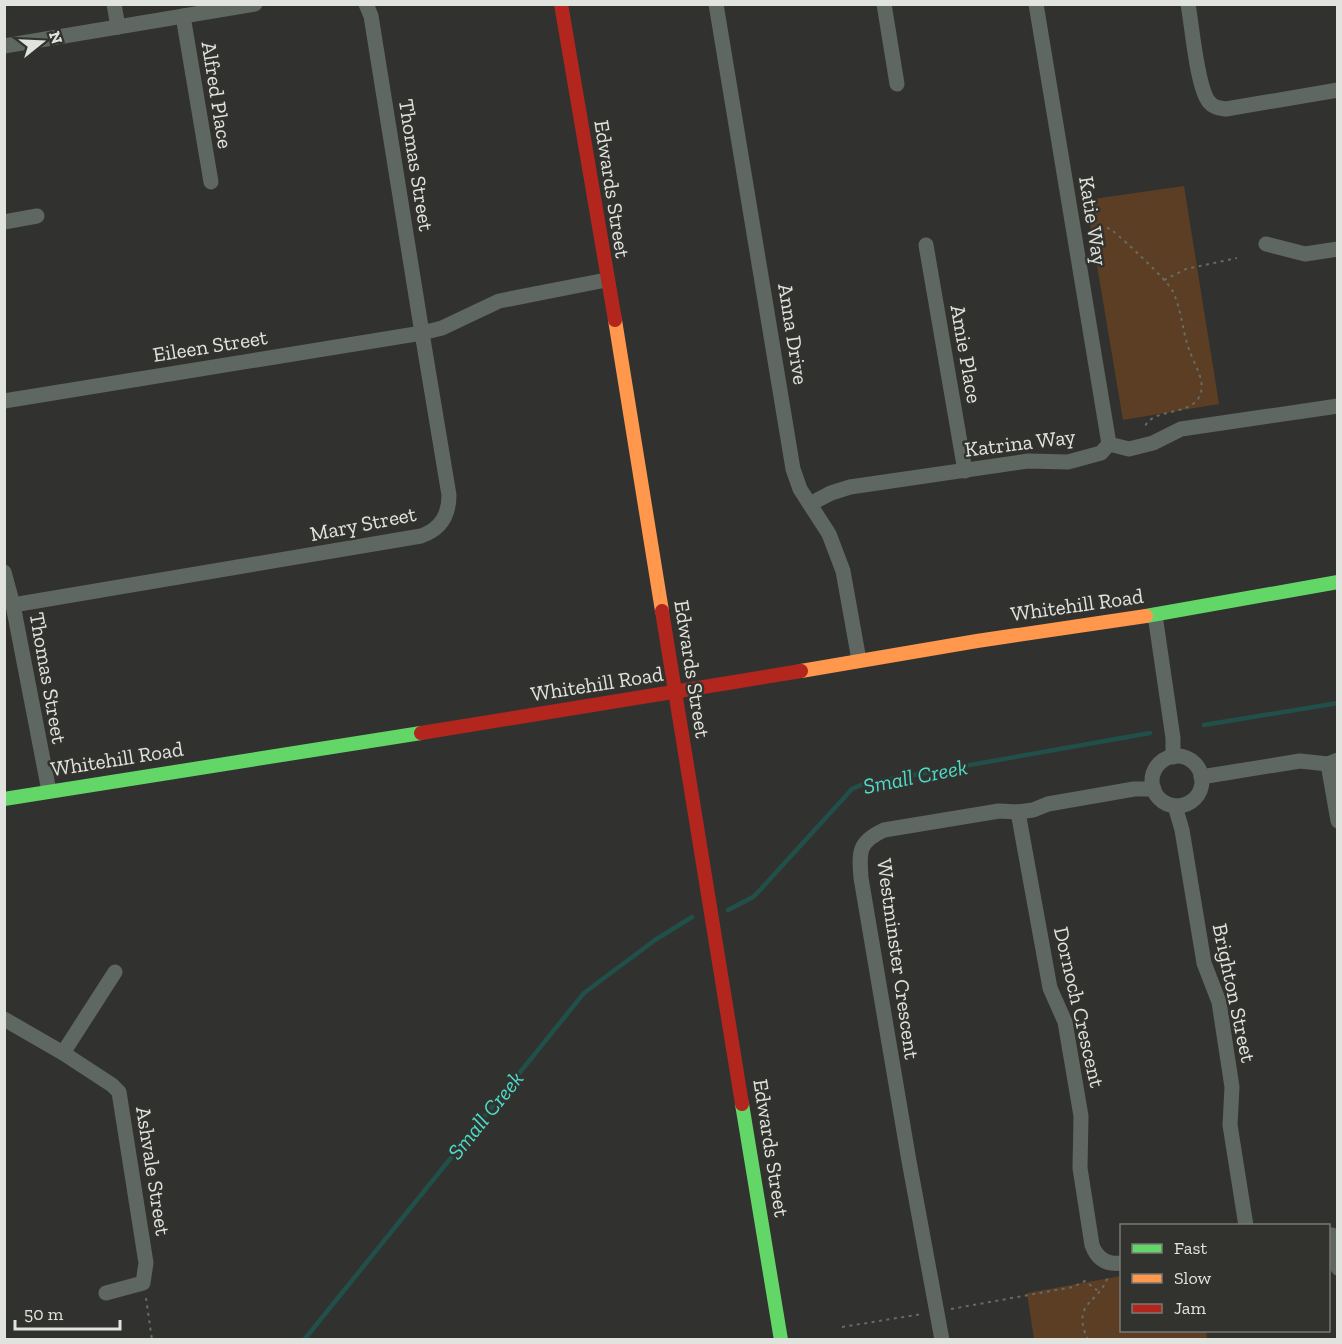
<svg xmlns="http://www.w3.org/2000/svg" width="1342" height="1344" viewBox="0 0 1342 1344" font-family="'Zilla Slab',serif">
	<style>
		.green { fill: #5b3e24 }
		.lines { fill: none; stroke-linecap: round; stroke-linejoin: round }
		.stream { stroke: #214f49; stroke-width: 4.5 }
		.path { stroke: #666b66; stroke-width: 2; stroke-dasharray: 3 4.5; stroke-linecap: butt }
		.street { stroke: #5e6761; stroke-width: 15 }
		.fast { stroke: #63d668; stroke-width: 14 }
		.slow { stroke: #ff974d; stroke-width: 14 }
		.jam { stroke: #b3261e; stroke-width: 14 }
		.labels { text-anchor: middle; stroke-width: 5; stroke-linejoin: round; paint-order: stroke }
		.street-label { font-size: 21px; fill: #e1e3df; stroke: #32332e }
		.water-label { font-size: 22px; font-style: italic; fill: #4ddbcc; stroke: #32332e }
	</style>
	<rect width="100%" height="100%" fill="#31322f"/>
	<g class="green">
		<path d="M1184 186 1219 404 1123 420 1086 200Z"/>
		<path d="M1121 1276 1122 1330 1206 1331 1207 1339H1034L1027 1293Z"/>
	</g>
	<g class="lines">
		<g class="stream">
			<path d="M1204 725 1338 703"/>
			<path d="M728 910 753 897 761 889 852 789 863 784 1150 733"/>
			<path d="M304 1340 584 993 655 940 692 917"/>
		</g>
		<g class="path">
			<path d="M1093 222C1099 225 1108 227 1113 231 1124 240 1167 280 1172 290 1182 309 1182 332 1190 352 1195 366 1208 384 1198 399 1186 416 1150 408 1144 429"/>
			<path d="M1164 280 1186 269 1237 258"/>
			<path d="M146 1298 152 1340"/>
			<path d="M951 1309 1073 1287 1085 1281 1098 1291"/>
			<path d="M842 1327 922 1314"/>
			<path d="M1088 1340C1070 1301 1100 1304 1108 1276"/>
		</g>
		<g class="street">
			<path d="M114 4 118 27"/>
			<path d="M716 4 793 469 800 489 829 534 843 571 859 660"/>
			<path d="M884 4 897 84"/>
			<path d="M1036 4 1109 444"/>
			<path d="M1188 4C1192 25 1197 88 1209 102 1214 108 1219 108 1226 109L1338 90"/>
			<path d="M183 16 211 182"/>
			<path d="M4 46 255 4"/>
			<path d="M4 222 37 216"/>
			<path d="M1266 244 1305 254 1338 249"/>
			<path d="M926 245 965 471"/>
			<path d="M4 401 422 333 371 16 366 4"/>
			<path d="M810 504 831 493 850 487 1028 461 1068 462 1101 453 1109 444 1129 449 1153 443 1181 429 1338 406"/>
			<path d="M4 572 13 605 49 791"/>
			<path d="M13 605 421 536C441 529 449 515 449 495L422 333 442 328 499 301 606 280"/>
			<path d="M1155 615 1173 738V757"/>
			<circle cx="1177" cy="781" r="25"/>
			<path d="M1328 764 1338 821"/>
			<path d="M1201 777 1300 761 1328 764 1338 760"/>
			<path d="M1175 806 1182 830 1204 963 1219 1002 1232 1087 1230 1125 1246 1226"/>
			<path d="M1018 812 1050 988 1065 1022 1081 1116 1080 1168 1092 1245C1097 1259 1107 1265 1122 1263"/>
			<path d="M4 1019 63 1053 112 1085 119 1092 146 1263 143 1283 106 1293"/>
			<path d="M63 1053 115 972"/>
			<path d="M1332 1235 1338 1268"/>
			<path d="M942 1340 909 1161 861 878C859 852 858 842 884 830L999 811 1018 812 1033 810 1048 804 1134 789H1154"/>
		</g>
		<g class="fast">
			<path d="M1146 616 1338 582"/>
			<path d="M4 799 421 733"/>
			<path d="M742 1104 781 1340"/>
		</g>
		<g class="slow">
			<path d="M615 320 662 611"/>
			<path d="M801 671 977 641 1146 616"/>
		</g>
		<g class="jam">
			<path d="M561 4 615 320"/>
			<path d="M662 611 742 1104"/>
			<path d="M421 733 801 671"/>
		</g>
	</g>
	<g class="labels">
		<g class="street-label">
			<text transform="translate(217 95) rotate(81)" y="7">Alfred Place</text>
			<text transform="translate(416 165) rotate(81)" y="7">Thomas Street</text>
			<text transform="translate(612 189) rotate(81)" y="7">Edwards Street</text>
			<text transform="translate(1093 221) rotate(81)" y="7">Katie Way</text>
			<text transform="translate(793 334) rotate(81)" y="7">Anna Drive</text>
			<text transform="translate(210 346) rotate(-9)" y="7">Eileen Street</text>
			<text transform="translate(966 354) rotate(80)" y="7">Amie Place</text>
			<text transform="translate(1020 443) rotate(-7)" y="7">Katrina Way</text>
			<text transform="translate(363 524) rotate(-11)" y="7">Mary Street</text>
			<text transform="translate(1077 605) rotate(-8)" y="7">Whitehill Road</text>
			<text transform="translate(692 669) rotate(81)" y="7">Edwards Street</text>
			<text transform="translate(48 678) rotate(80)" y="7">Thomas Street</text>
			<text transform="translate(597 684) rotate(-9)" y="7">Whitehill Road</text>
			<text transform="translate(117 759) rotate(-9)" y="7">Whitehill Road</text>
			<text transform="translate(898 959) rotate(82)" y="7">Westminster Crescent</text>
			<text transform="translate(1234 993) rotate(78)" y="7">Brighton Street</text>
			<text transform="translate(1079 1007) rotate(77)" y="7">Dornoch Crescent</text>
			<text transform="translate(771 1148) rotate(81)" y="7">Edwards Street</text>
			<text transform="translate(153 1171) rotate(81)" y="7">Ashvale Street</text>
		</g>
		<g class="water-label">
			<text transform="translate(915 776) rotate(-11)" y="8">Small Creek</text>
			<text transform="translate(485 1115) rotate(-51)" y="8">Small Creek</text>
		</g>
	</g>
	<rect width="1342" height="1344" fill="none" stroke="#e1e3df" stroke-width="12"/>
	<rect x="1120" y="1224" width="210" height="108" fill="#32332e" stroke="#787975" stroke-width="1.5"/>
	<rect x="1132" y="1244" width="30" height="9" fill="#63d668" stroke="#787975" stroke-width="1.5"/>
	<text x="1174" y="1254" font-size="18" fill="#e1e3df">Fast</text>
	<rect x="1132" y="1274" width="30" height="9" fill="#ff974d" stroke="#787975" stroke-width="1.5"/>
	<text x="1174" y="1284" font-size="18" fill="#e1e3df">Slow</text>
	<rect x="1132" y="1304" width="30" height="9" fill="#b3261e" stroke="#787975" stroke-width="1.5"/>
	<text x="1174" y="1314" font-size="18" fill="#e1e3df">Jam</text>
	<g transform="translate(42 42) rotate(72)" stroke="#32332e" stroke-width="4.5" paint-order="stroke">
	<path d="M0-4.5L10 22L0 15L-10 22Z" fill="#e1e3df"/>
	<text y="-9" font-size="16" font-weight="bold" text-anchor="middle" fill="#e1e3df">N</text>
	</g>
	<path d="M15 1320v9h105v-9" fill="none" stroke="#e1e3df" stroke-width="3"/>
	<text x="24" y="1320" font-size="18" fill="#e1e3df" stroke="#32332e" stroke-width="4.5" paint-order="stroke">50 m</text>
</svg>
